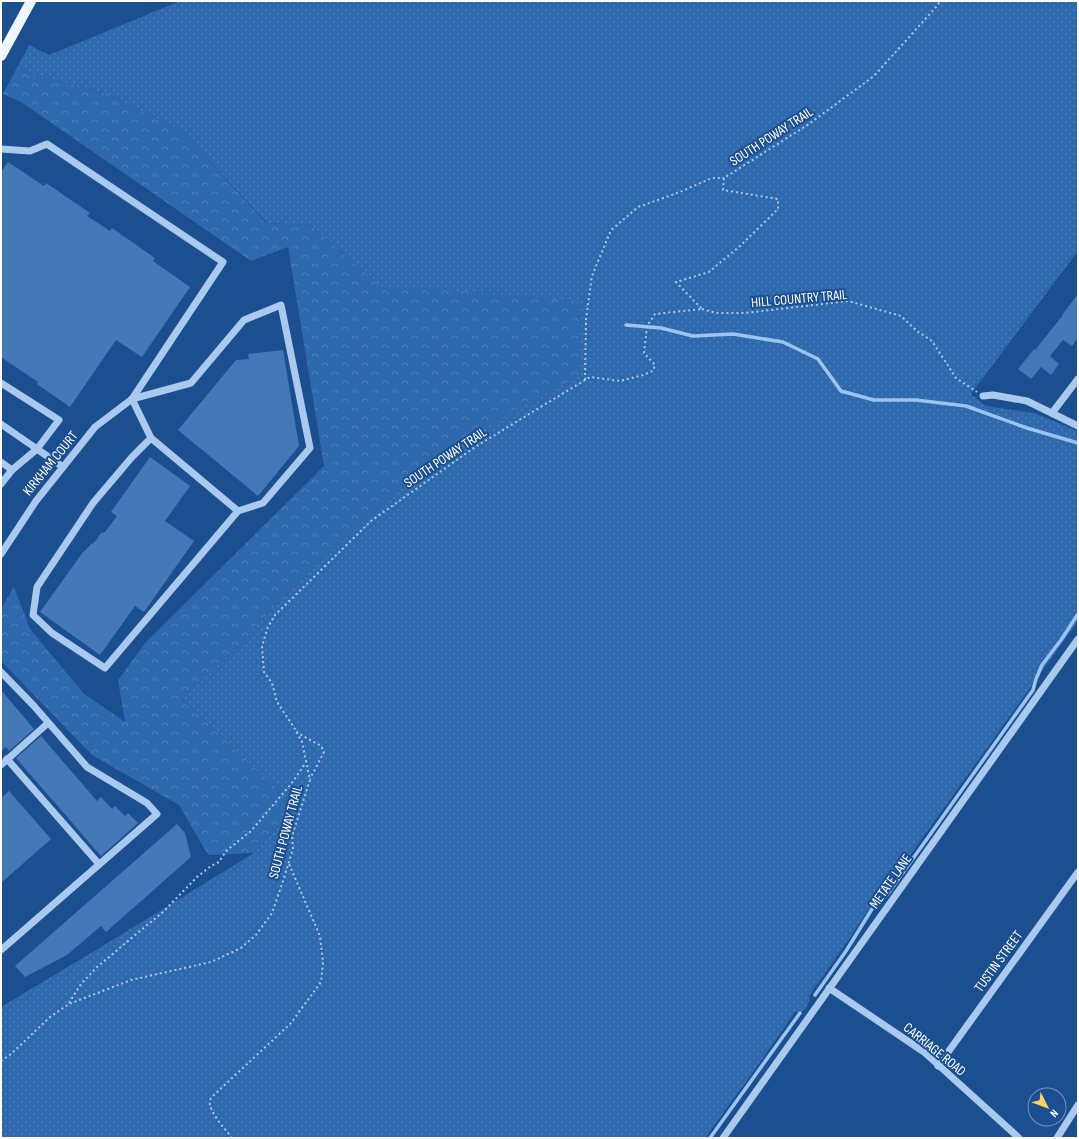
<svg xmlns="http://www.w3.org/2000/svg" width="1079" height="1139" font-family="'Sofia Sans Condensed',sans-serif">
<defs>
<pattern id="grass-dots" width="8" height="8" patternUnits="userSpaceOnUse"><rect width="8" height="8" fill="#2e69ad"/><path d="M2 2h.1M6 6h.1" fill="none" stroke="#4d80b9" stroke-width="1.8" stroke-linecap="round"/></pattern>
<pattern id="forest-crowns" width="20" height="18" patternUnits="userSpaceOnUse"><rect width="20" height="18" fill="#2e69ad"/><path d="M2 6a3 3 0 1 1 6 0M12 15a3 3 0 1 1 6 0" fill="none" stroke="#4d80b9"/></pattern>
</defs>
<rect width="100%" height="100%" fill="#1b4f8f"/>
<path fill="url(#grass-dots)" d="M180 1H1078V251L971 394 986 406 1034 413 1073 429 1078 432V621L883 893 866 913 851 936 809 996 810 1000 806 1008 800 1013 795 1012 756 1068 705 1138H1V1007L101 947 254 853 296 806 182 699 241 644 273 608 364 520 410 481 481 430 435 289H384L311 225 267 223 181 130 106 93 31 74 19 64 29 45 49 55Z"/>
<path fill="url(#forest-crowns)" d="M19 64 31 74 106 93 181 130 266 223 311 225 384 289H435L580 301 581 374 481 430 410 481 364 520 273 608 241 644 182 699 296 806 254 853 208 855 179 805 92 755 1 661V609L14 587 30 629 84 694 125 722 118 680 146 642 324 466 288 247 251 261 21 102 3 94Z"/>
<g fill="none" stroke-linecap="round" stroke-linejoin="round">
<g stroke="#9cc4f0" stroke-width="3.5">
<path d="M626 325 661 328 693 336 733 334 783 342 818 359 841 391 874 400H916L966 406 1027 428 1078 443"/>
<path d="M815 995 846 951 872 909 887 895 1033 690 1036 679 1042 665 1061 640 1078 614"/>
<path d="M710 1138 800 1013"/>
</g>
</g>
<g fill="#4478b7">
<path d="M8 162 44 186 46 183 90 213 87 216 110 231 112 228 155 258 153 261 190 287 142 357 116 340 70 407 37 384 38 382 1 357V172Z"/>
<path d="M1078 294V338L1072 346 1063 340 1050 356 1059 364 1051 375 1041 367 1031 379 1018 369 1034 349 1035 350 1063 315H1062Z"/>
<path d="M283 350 299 446 258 496 178 430 236 360 249 359 248 354Z"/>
<path d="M150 457 190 486 165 521 194 541 144 612 135 606 100 655 40 612 83 552 85 551 91 544 94 543 101 533 105 532 117 516 111 512Z"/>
<path d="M1 690 34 729 9 751 6 747 1 751Z"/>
<path d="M41 736 97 801 101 797 112 809 115 806 125 816 128 813 138 823 101 856 16 758Z"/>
<path d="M9 791 51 839 1 883V798Z"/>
<path d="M177 824 185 833 191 857 106 932 101 926 67 955 25 977 15 966Z"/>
</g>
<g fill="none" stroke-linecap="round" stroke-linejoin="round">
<g stroke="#a9c9ee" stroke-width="2" stroke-dasharray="2 3" stroke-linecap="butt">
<path d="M702 309 716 313H745L848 301 901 316 917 331 932 341 956 378 977 392"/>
<path d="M585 380 586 319 592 276 611 230 638 207 680 192 712 178H724"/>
<path d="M296 732 321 746 324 752 310 779"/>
<path d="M69 1003 81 984 97 967 164 911 197 877 211 866 219 862 226 851 251 831 291 784 305 764"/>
<path d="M1 1061 11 1054 50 1017 69 1004 131 980 211 962 241 948 256 935 272 913 283 881 293 849 292 836 310 780 302 742 295 729 277 702 272 683 264 672 262 646 268 627 275 615 371 521 475 447 590 377 620 381 643 375 653 371 655 365 644 353 647 326 655 314 702 309 676 282 709 272 740 246 778 209V199L723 190 724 178 809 124 874 76 937 6 940 1"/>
<path d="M232 1138C226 1130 207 1110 210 1100 211 1098 213 1096 214 1095L291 1023 321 982 323 962 320 936 289 864"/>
</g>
<g stroke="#a9c9ee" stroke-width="7">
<path d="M1 149 30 151 47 144 223 262 132 399 95 427 36 501 1 554"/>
<path d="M1 383 59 420 37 449 1 424"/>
<path d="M983 396 993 395 1027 401 1078 426"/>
<path d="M132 399 151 438 238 511 105 668 52 633 33 615 37 587 93 503 132 457 151 438"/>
<path d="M132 399 191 383 244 320 281 305 310 448 263 503 238 511"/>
<path d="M1052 413 1078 379"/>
<path d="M1 462 12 470"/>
<path d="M1 484 12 470 37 449 63 467"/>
<path d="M1 672 34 706 87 767 147 803 157 814 1 950"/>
<path d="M7 759 99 864"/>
<path d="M1 765 48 723"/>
<path d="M829 988 924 1052 1019 1138"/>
<path d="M938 1066 1078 872"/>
<path d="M723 1138 1078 639"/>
<path d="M1057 1138 1078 1105"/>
</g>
<path stroke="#f0f6ff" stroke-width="10" d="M1 56 31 1"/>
</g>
<g text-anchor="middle" stroke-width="4" stroke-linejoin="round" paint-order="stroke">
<g font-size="14" fill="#fff" stroke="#1b4f8f">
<text transform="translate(771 136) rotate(-33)" y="5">SOUTH POWAY TRAIL</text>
<text transform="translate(799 298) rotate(-5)" y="5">HILL COUNTRY TRAIL</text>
<text transform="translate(445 457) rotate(-34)" y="5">SOUTH POWAY TRAIL</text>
<text transform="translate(50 463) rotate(-51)" y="5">KIRKHAM COURT</text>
<text transform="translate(285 832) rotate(-75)" y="5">SOUTH POWAY TRAIL</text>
<text transform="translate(890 881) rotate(-55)" y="5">METATE LANE</text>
<text transform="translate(998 961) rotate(-54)" y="5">TUSTIN STREET</text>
<text transform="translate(935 1049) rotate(39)" y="5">CARRIAGE ROAD</text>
</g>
</g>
<rect width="1079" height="1139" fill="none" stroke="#ffffff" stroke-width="4"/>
<g transform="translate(1047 1107) rotate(132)"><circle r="19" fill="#1b4f8f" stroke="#7695bc"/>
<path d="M0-3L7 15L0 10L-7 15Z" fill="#ffd166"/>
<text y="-6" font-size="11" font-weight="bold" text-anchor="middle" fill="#ffffff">N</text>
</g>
</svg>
